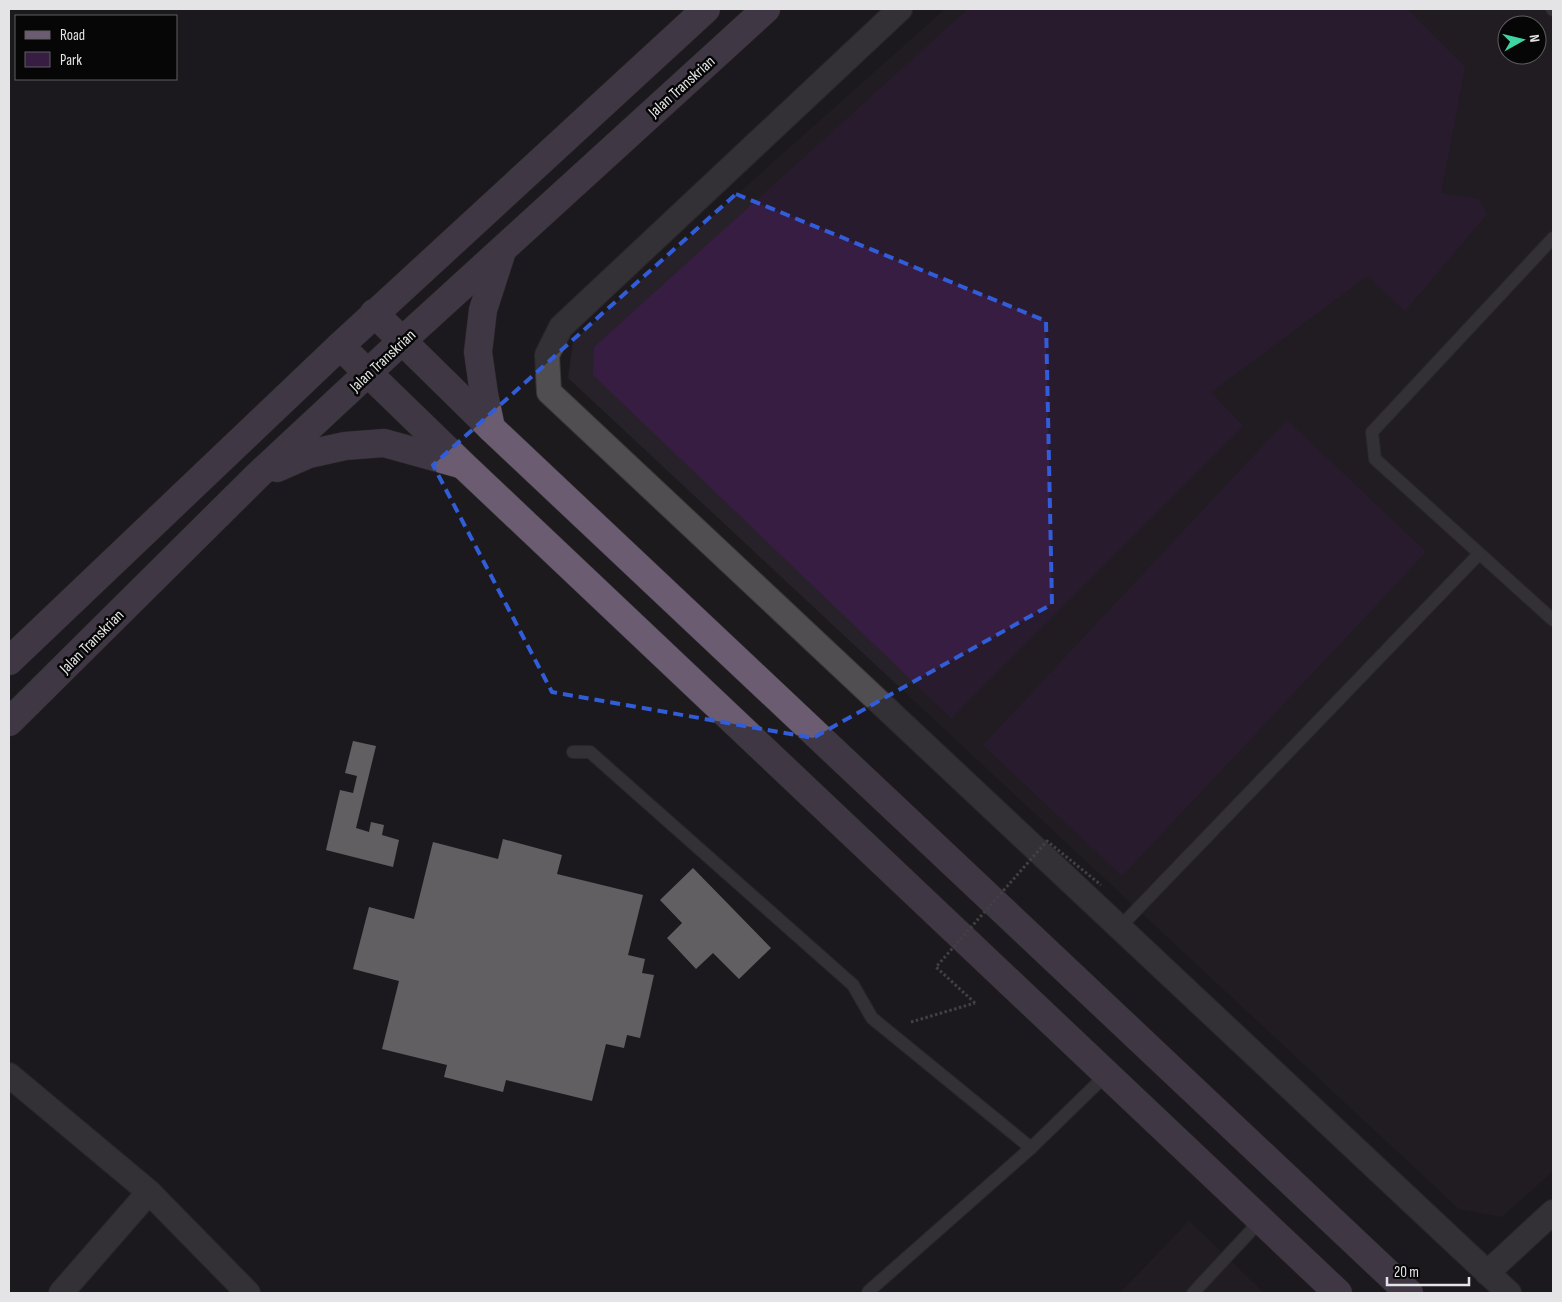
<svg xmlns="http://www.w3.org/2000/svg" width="1562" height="1302" font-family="'Sofia Sans Condensed',sans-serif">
<rect width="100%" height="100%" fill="#1c1a1d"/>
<g fill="#272129" fill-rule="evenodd">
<path d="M945 9H1553V1171L1502 1217 1459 1209 568 378 573 341ZM1507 25H1537V55H1507Z"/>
<path d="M1189 1221 1264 1293H1120Z"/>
</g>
<g fill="#381d42">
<path d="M968 9H1407L1465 67 1441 193 1479 199 1487 214 1405 311 1367 276 1211 392 1243 426 951 718 593 375 594 347Z"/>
<path d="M1287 420 1426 552 1122 876 983 745Z"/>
</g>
<g fill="#b8b4b9">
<path d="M353 741 376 746 356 828 369 832 371 822 384 825 382 835 399 840 393 867 326 850 340 790 353 793 357 776 345 773Z"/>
<path d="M503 839 562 855 557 874 643 895 628 955 645 959 642 973 654 975 640 1038 627 1035 624 1048 606 1044 592 1101 506 1080 503 1092 444 1077 447 1065 382 1049 399 981 353 969 369 907 414 919 433 842 498 859Z"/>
<path d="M693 868 771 948 739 979 713 953 696 969 667 938 682 923 660 900Z"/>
</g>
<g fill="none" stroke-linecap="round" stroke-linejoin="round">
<g stroke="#383638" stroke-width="14">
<g id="service">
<path d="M1552 9 1553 10"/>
<path d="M1553 238 1372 432 1375 459 1553 620"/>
<path d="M573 752H590L853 985 872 1018 1031 1148"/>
<path d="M1119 928 1479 554"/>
<path d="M868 1293 869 1291 1031 1148 1107 1074"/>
<path d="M1193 1293 1261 1220"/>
</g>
</g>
<g stroke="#383638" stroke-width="26">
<g id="minor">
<path d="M900 9 561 327 547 355 549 392 1509 1293"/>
<path d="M9 1075 149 1192 248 1293"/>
<path d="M1487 1273 1553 1212"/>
<path d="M61 1293 149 1192"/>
</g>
</g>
<g stroke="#383638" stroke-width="29">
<g id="secondary">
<path d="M374 313 491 428 1409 1293"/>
<path d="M340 346 463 465 1338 1293"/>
<path d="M491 428 484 394 478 352 483 310 502 251"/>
<path d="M277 468 309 454 345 446 384 443 460 464"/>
<path d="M9 661 340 346 706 9"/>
<path d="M9 722 257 476 403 340 766 9"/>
</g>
</g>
<path stroke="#727073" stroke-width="3" stroke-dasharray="2.5 2.5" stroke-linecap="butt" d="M911 1022 975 1003"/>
<use href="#service" stroke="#514e52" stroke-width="12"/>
<use href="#minor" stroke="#514e52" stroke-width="24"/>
<use href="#secondary" stroke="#6b5c71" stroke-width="28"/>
<path stroke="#727073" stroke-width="3" stroke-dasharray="2.5 2.5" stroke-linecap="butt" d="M975 1003 936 967 1047 841 1101 885"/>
</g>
<path d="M0 0H1562V1302H0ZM736 194 1046 321 1052 604 813 738 552 692 433 465Z" fill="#1c1a1d" fill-opacity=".55" fill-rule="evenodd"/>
<path fill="none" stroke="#315dd9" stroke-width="4" stroke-dasharray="10 6" stroke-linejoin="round" d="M736 194 1046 321 1052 604 813 738 552 692 433 465Z"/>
<g text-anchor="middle" stroke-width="5" stroke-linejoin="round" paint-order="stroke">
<g font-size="16" fill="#e4e3e5" stroke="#060607">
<text transform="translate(681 86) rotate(-42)" y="6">Jalan Transkrian</text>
<text transform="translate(382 360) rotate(-43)" y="6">Jalan Transkrian</text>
<text transform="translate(91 641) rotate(-45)" y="6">Jalan Transkrian</text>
</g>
</g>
<rect width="1562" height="1302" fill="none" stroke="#e4e3e5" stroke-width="20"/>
<rect x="15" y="15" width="162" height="65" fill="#060607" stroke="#5f5e60"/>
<rect x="25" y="31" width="25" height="8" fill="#6b5c71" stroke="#5f5e60"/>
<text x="60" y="40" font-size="15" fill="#e4e3e5">Road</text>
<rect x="25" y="52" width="25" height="15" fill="#381d42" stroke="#5f5e60"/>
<text x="60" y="65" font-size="15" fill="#e4e3e5">Park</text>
<g transform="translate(1522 40) rotate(82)"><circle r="24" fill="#060607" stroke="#5f5e60"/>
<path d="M0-4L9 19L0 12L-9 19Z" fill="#3fd4a2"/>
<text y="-8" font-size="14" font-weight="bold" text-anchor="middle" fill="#e4e3e5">N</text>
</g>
<path d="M1387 1277v8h82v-8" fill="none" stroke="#e4e3e5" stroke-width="2.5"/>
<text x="1394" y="1277" font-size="15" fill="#e4e3e5" stroke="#060607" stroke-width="4" paint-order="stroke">20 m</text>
</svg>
